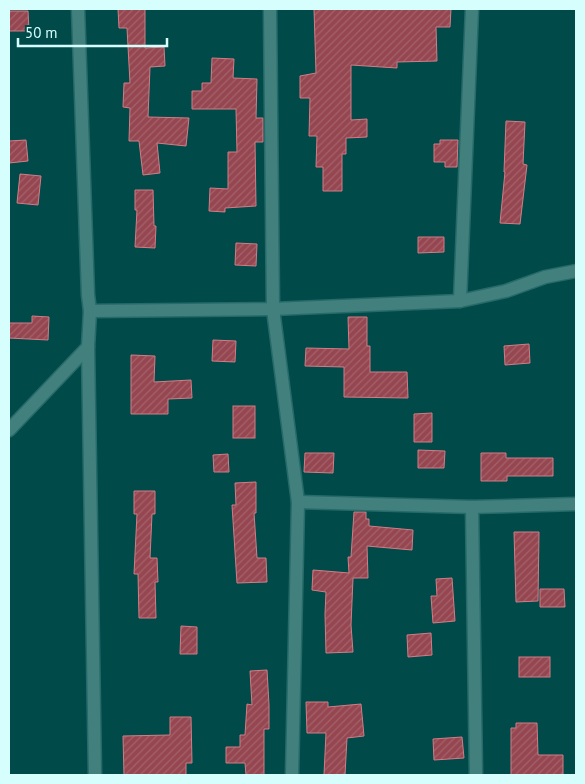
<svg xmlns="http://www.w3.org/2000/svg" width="585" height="784" font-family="'PT Sans',sans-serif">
<defs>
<pattern id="building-hatch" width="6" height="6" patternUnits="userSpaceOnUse" patternTransform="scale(1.25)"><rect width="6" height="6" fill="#954650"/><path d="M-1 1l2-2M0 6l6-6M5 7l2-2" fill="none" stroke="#a3626a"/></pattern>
</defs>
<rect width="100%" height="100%" fill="#004b4a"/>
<g fill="url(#building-hatch)" stroke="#d27d86">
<path d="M118 9H145V48L164 47 165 66 150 67 148 117 189 118 186 146 157 143 160 173 143 175 139 141H129L130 108 123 107 124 83H130L127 28H119Z"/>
<path d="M314 9H451L450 27H436L437 61 397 62V68L351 65V120L367 119V137L346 138V154H342V191H323V167H316L317 136H309L310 98H300V76L316 73Z"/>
<path d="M9 11H28L29 31H9Z"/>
<path d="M212 58 234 59 233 78 257 79 256 118H263V142H255L256 206 225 208V212L209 211 210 188 228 189V152H237L236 109H192V91H202V83H211Z"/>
<path d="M506 121 525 122 523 164 527 165 520 224 500 223 505 172H504Z"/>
<path d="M26 140 28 161 9 163V141Z"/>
<path d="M440 140H458L457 167H445V162H434V144H440Z"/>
<path d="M20 174 41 176 38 205 17 203Z"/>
<path d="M135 190H153L154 226H156L155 248 135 247 137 210H135Z"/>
<path d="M418 237H444V252L418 253Z"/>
<path d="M236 243 257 244 256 266 235 265Z"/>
<path d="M32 316 49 317 48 340 9 338V323H32Z"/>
<path d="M348 317H367V346H370V372H407L408 398 344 397V367L305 366 306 348 349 349Z"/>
<path d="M213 340 236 341 235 362 212 361Z"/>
<path d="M529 344 530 363 505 365 504 346Z"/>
<path d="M131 355 155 356 154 382 191 380 192 398 168 399V414H131Z"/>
<rect x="233" y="406" width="22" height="32"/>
<path d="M432 413V442H414V414Z"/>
<path d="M418 450 445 451 444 468H418Z"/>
<path d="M305 453H334L333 473 304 472Z"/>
<path d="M481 453H506V458H553V476H507V481H481Z"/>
<path d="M228 454 229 472H214L213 455Z"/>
<path d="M256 482V513H254L257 558H266L267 582 237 583 232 505H236L235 483Z"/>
<path d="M134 491H155V514H152L150 558H157L158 582H155L156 618H139L138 574H134L137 514H134Z"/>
<path d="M354 512H366V519H369V526L413 530 412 550 367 546 368 578H353L351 625 353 652 326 653 325 614 326 592 312 590 313 570 349 573 348 557H351Z"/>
<path d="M514 532H539L538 601 516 602Z"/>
<path d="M452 578 455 621 433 623 431 596H437L436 579Z"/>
<path d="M540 589H564L565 607H540Z"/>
<path d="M181 626 197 627V654H180Z"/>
<path d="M431 633 432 655 408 657 407 635Z"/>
<rect x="519" y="657" width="31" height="20"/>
<path d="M267 670 269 705V729H264V775H246L245 763H226V747H240V735H245L247 704 252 705 250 671Z"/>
<path d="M306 702H328V707L361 704 364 736 347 738 345 775H324L326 733H307Z"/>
<path d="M170 717H191L192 763H186V775H124L123 736 170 735Z"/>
<path d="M516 723H537L538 755H563V775H511V728H516Z"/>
<path d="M462 737 464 758 434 760 433 739Z"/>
</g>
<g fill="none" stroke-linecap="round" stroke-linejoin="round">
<g stroke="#266b6a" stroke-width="15">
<g id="minor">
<path d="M78 9 88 295 90 311 88 347 95 775"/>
<path d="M270 9 273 309 298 502 292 775"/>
<path d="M460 301 472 9"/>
<path d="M90 311 273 309 460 301 506 291 545 277 576 271"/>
<path d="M9 430 88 347"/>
<path d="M298 502 472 507 576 504"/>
<path d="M472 507 476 775"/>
</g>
</g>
<use href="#minor" stroke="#42807e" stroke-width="12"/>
</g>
<rect width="585" height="784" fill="none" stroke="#d5fefd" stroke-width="20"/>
<path d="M18 38v8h149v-8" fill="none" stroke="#d5fefd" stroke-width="2.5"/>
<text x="25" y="38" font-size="15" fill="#d5fefd" stroke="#004b4a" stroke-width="4" paint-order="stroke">50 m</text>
</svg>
